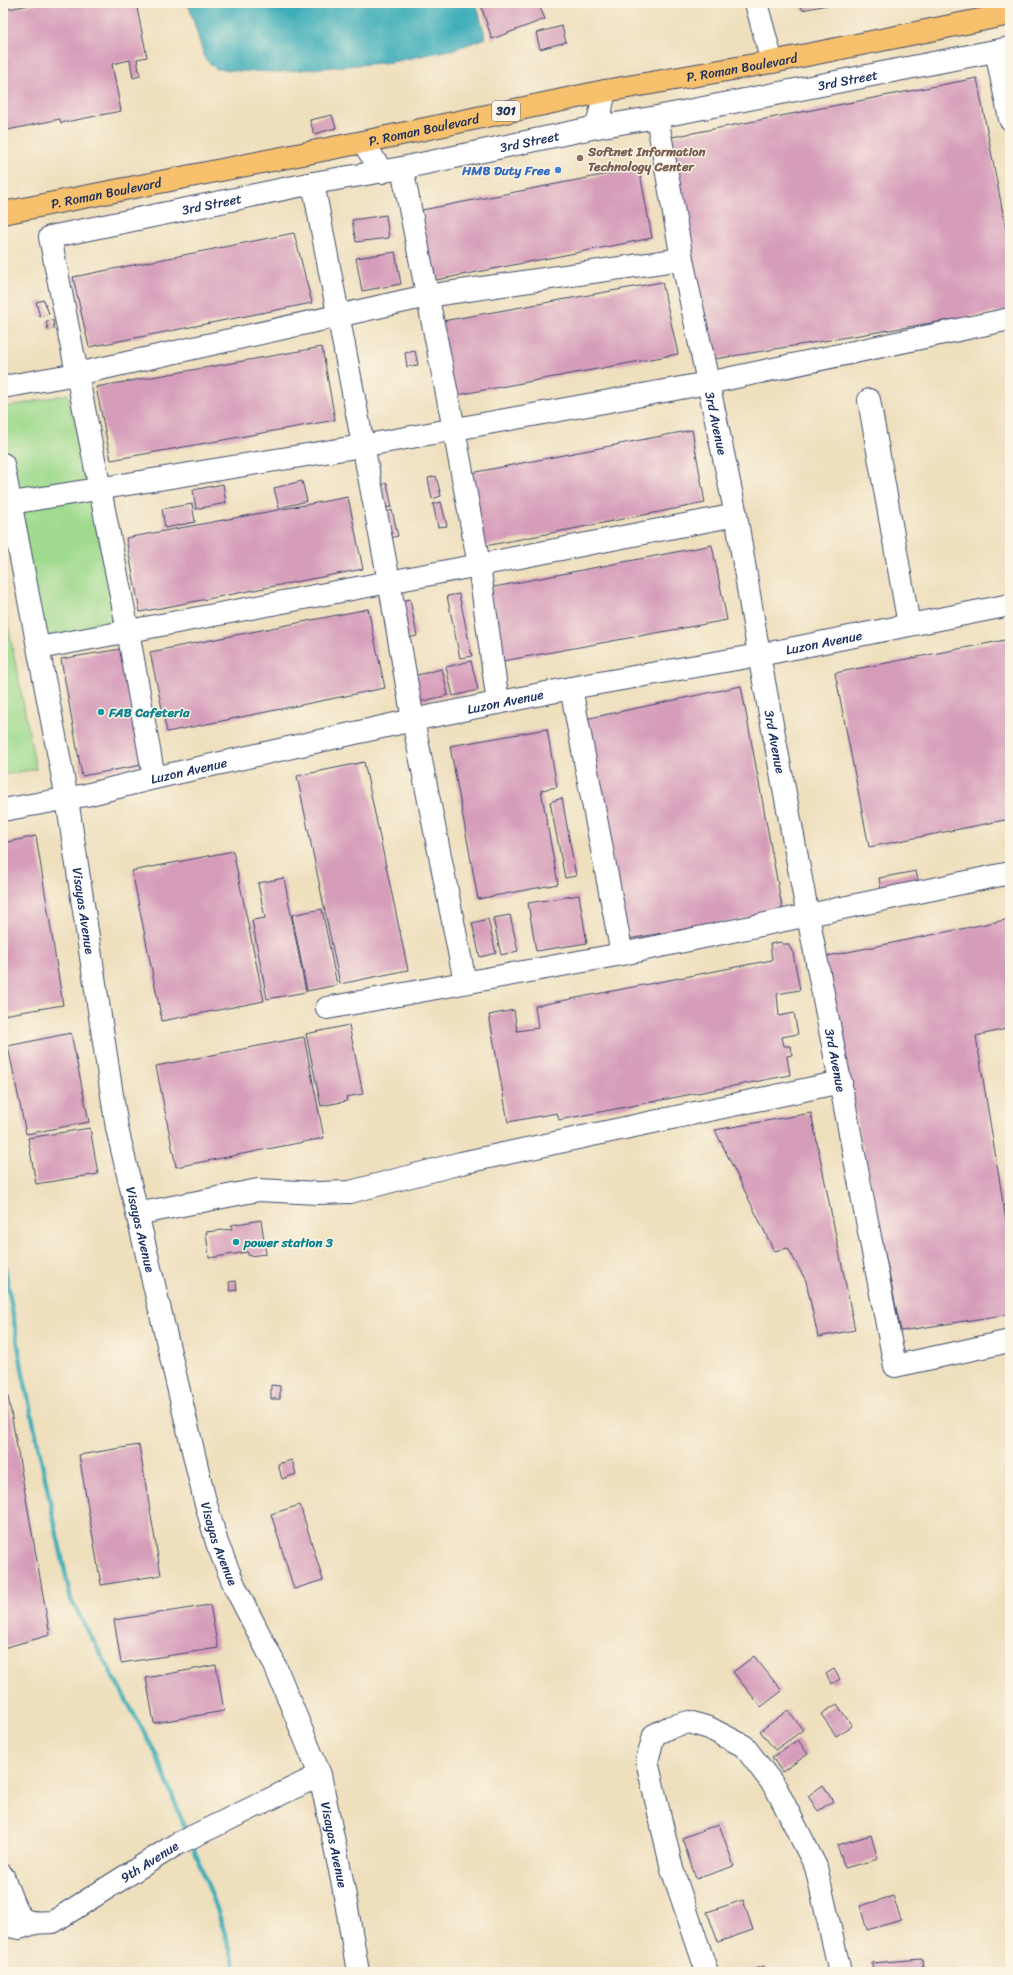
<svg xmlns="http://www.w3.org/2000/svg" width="1013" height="1975" font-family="Sriracha,sans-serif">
<rect width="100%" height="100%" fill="#fcf5e5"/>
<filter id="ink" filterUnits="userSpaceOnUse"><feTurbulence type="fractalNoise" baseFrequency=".025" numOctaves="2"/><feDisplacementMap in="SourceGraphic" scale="8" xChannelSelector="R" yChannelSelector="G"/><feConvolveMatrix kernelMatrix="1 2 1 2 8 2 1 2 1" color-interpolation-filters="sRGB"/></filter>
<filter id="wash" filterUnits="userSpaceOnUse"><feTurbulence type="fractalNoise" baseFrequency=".012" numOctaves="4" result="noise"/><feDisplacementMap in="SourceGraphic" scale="16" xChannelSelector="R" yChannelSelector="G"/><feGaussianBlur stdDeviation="0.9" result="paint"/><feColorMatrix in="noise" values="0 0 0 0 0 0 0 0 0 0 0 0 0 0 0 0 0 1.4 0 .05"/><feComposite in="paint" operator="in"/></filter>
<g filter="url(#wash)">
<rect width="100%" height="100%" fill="#eedfbd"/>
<g fill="#9fda8e" stroke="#5d8476">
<path d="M68 394 117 624 43 639 3 441V408Z"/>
<path d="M3 599 36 769 3 775Z"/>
</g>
<path fill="#3eaeb9" stroke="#2c6e8c" d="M188 3H476L486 38 455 49 392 62 279 72 240 71 216 69 205 59Z"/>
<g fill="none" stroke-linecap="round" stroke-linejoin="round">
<g stroke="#3eaeb9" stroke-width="4.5">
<path d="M3 1256 23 1374 71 1600 156 1754 187 1833"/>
<path d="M192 1844 216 1906 237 1972"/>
</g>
</g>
<g id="blocks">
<g fill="#d69dba">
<path d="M40 3H136L147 57 137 59 140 76 133 78 130 60 112 64 121 111 61 123 60 119 3 131V10Z"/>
<path d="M480 3H538L545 19 492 39Z"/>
<path d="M801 3H827V5L802 10Z"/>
<path d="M562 26 566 42 540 49 536 33Z"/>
<path d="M977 78 1010 250V310L709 360 667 138Z"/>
<path d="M332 115 336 128 314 134 310 120Z"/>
<path d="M639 168 652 238 431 281 417 211Z"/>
<path d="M386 215 389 238 356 242 352 220Z"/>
<path d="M294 233 312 303 89 347 73 277Z"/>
<path d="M395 252 401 284 362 291 356 258Z"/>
<path d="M662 282 678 354 452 396 437 322Z"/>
<path d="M44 300 49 314 40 317 36 302Z"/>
<path d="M53 320 54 329 48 330 46 321Z"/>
<path d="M322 347 335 420 111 460 96 387Z"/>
<path d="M415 351 418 365 407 367 405 353Z"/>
<path d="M692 430 705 503 480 547 466 474Z"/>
<path d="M436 476 441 496 432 499 428 478Z"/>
<path d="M302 481 307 501 279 508 274 488Z"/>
<path d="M387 483 392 507 383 508 380 486Z"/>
<path d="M223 484 226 503 196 509 193 490Z"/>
<path d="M348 497 363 569 140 612 126 538Z"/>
<path d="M441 502 447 526 438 527 433 504Z"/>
<path d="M192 504 195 522 165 528 162 509Z"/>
<path d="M392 510 398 536 390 538 385 513Z"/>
<path d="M712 545 727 620 503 661 489 588Z"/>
<path d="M459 594 472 656 460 658 447 596Z"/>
<path d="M410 599 417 636 406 638 399 602Z"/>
<path d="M368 609 385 688 167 732 150 652Z"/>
<path d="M1010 639V819L869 847 835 673Z"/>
<path d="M121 649 142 765 82 776 61 659Z"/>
<path d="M471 661 478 690 453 696 446 667Z"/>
<path d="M442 669 448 695 415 703 409 677Z"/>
<path d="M741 686 783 912 628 939 585 719Z"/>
<path d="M547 729 557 787 541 790 558 884 478 899 450 746Z"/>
<path d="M364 762 408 970 340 984 297 776Z"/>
<path d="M562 798 576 876 565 878 550 802Z"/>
<path d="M36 836 63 1005 3 1015V843Z"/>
<path d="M233 851 264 1001 162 1021 132 871Z"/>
<path d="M916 871 920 889 882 897 879 878Z"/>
<path d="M284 878 306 992 267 999 252 920 265 918 258 883Z"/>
<path d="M579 895 587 943 536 951 528 903Z"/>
<path d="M322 909 337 985 307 991 292 915Z"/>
<path d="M510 915 518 951 501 955 493 918Z"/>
<path d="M488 919 496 953 480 957 472 923Z"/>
<path d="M1010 919V1028L976 1036 1010 1245V1314L901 1331 823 957Z"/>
<path d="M782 942 783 944H788L793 953 800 990 777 994 779 1016 794 1013 798 1034 782 1037 784 1046H790L792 1055 787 1056 790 1075 559 1120 557 1113 508 1122 489 1015 514 1010 517 1031 538 1028 535 1006 772 960 770 944Z"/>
<path d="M349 1025 363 1094 346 1097 347 1101 321 1106 306 1034Z"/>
<path d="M71 1033 89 1122 26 1134 8 1046Z"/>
<path d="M304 1037 324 1138 176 1167 156 1066Z"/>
<path d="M811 1113 855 1330 818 1337 806 1281 788 1248 774 1251 715 1130Z"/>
<path d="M90 1128 98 1174 36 1184 28 1138Z"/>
<path d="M261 1220 266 1254 249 1256 247 1252 209 1258 206 1232 232 1229 231 1225Z"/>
<path d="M236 1281 237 1290 230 1291 229 1282Z"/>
<path d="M3 1367 50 1635 3 1648Z"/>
<path d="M271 1385 280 1386V1399H271Z"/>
<path d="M139 1445 161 1575 101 1585 79 1455Z"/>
<path d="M292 1460 296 1474 282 1479 278 1464Z"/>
<path d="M300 1505 323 1580 294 1589 271 1514Z"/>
<path d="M210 1605 218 1648 121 1663 114 1620Z"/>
<path d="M754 1656 782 1691 761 1707 733 1672Z"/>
<path d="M216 1665 224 1711 154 1723 146 1678Z"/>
<path d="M834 1669 840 1679 832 1684 826 1674Z"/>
<path d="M837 1704 852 1726 836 1736 821 1714Z"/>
<path d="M788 1710 803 1730 775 1750 760 1731Z"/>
<path d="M798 1740 808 1754 782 1772 772 1757Z"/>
<path d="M823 1785 833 1801 818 1811 808 1796Z"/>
<path d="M719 1824 734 1866 696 1879 682 1838Z"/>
<path d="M871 1835 878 1859 845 1868 837 1845Z"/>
<path d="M893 1896 901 1920 867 1930 860 1906Z"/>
<path d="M743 1900 753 1930 718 1942 707 1912Z"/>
<path d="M922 1959 923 1972H873L872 1963Z"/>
<path d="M764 1966 766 1972H746Z"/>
</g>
</g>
</g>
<g filter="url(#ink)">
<use href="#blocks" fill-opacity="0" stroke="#3b496c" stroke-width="1"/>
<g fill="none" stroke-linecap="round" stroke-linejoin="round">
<g stroke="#3b496c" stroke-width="24">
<g id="minor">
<path d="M756 3 772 62"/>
<path d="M996 51 1010 119"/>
<path id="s1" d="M657 117 682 259 736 515 759 655 808 916 895 1366 1010 1341"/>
<path d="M597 127 605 91"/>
<path d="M363 142 382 172"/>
<path d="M402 168 454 429 479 565 498 703"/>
<path d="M313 183 389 581 413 720 465 982"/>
<path d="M3 387 77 374 427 296 682 259"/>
<path d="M869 400 909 625"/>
<path id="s2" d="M3 464 67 799 117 1128 204 1497 217 1543 235 1587 274 1663 320 1775 343 1885 358 1972"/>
<path d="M11 503 362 446 708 383 1010 319"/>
<path d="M39 648 479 565 736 515"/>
<path d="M571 688 622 954"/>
<path id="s3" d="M154 778 128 631 50 237 313 183 402 168 597 127 657 117 1010 48"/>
<path id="s4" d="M3 810 86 795 154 778 413 720 571 688 759 655 1010 605"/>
<path d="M327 1008 622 954 1010 873"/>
<path d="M137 1214 258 1190 318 1193 350 1192 461 1163 841 1082"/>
<path id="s5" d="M3 1876C7 1886 15 1915 25 1920 33 1924 44 1922 53 1922L175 1845 320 1775"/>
<path d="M3 1925 19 1928 35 1923"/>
<path d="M707 1972 672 1869 647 1761 654 1735 670 1727 689 1722 709 1728 744 1746 776 1788 816 1867 840 1972"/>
</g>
</g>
<g stroke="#3b496c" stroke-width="24">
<g id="major">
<path id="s6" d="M3 213 363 142 605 91 772 62 1010 14"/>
</g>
</g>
<use href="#minor" stroke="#fff" stroke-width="22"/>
<use href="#major" stroke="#f7c06c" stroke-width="22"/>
</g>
</g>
<circle fill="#8d6e63" stroke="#fcf5e5" stroke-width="1.5" cx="580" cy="158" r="4"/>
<circle fill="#3f7fe0" stroke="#fcf5e5" stroke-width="1.5" cx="558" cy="170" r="4"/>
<g fill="#0f9aa8" stroke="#fcf5e5" stroke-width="1.5">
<circle cx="101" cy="712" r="4"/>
<circle cx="236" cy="1242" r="4"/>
</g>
<g text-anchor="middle" stroke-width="3" stroke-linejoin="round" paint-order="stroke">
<rect fill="#fcf5e5" stroke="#5e6a86" stroke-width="1" x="492" y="101" width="28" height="20" rx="3"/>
<g font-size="12" font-weight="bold" fill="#1b2f5e">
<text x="506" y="115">301</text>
</g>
<g font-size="13" fill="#1b2f5e" stroke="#fcf5e5">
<text dy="5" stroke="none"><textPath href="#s6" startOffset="753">P. Roman Boulevard</textPath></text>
<text dy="5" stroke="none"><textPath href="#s3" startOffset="1364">3rd Street</textPath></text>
<text dy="5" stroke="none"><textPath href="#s6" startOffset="429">P. Roman Boulevard</textPath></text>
<text dy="5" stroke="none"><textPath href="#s3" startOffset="1040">3rd Street</textPath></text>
<text dy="5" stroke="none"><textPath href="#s6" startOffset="105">P. Roman Boulevard</textPath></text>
<text dy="5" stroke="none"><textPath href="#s3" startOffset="716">3rd Street</textPath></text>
<text dy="5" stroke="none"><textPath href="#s1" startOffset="312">3rd Avenue</textPath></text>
<text dy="5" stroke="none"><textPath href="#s4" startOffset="838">Luzon Avenue</textPath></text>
<text dy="5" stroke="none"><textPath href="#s4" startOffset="514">Luzon Avenue</textPath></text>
<text dy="5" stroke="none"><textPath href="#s1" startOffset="636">3rd Avenue</textPath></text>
<text dy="5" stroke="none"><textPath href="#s4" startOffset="190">Luzon Avenue</textPath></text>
<text dy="5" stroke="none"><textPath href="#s2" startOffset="454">Visayas Avenue</textPath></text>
<text dy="5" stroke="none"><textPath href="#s1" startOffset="960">3rd Avenue</textPath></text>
<text dy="5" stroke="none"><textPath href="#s2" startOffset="778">Visayas Avenue</textPath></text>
<text dy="5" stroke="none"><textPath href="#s2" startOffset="1102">Visayas Avenue</textPath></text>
<text dy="5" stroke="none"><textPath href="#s2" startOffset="1426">Visayas Avenue</textPath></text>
<text dy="5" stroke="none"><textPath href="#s5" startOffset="192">9th Avenue</textPath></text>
</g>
<g font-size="13" font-weight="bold" fill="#785e54" stroke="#fcf5e5" text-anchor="start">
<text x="588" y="156">Softnet Information<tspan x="588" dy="15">Technology Center</tspan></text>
</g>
<g font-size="13" font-weight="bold" fill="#366cbe" stroke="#fcf5e5" text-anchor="end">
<text x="550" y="175">HMB Duty Free</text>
</g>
<g font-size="13" font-weight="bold" fill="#0d838f" stroke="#fcf5e5" text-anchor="start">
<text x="109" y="717">FAB Cafeteria</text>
<text x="244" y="1247">power station 3</text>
</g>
</g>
<rect width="1013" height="1975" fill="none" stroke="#fcf5e5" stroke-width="16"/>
</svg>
